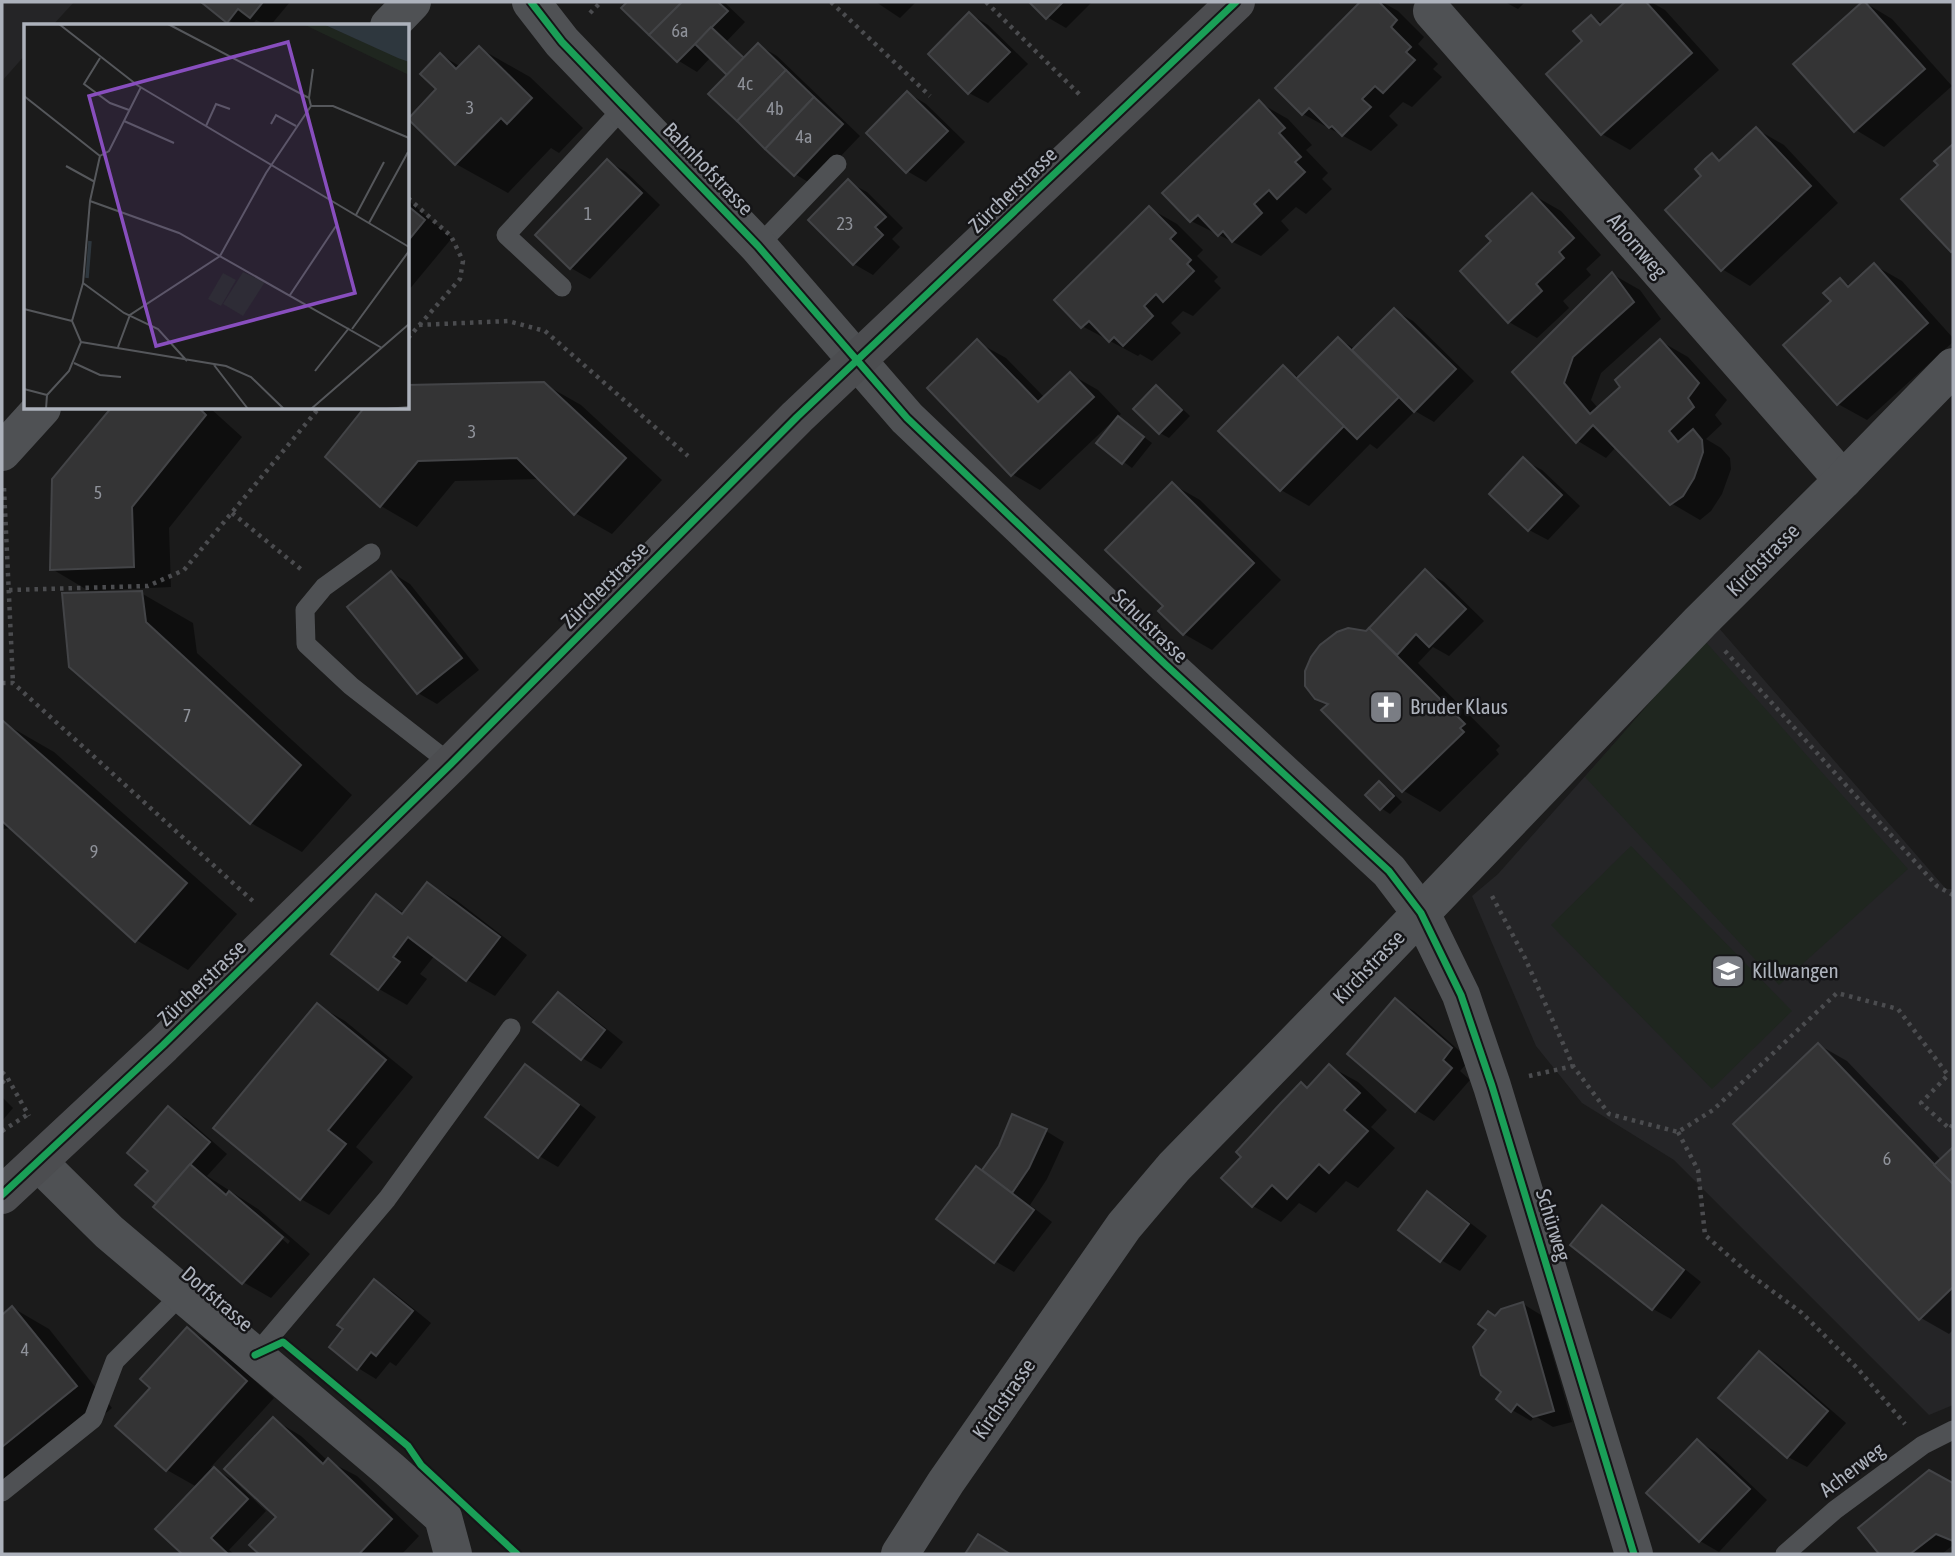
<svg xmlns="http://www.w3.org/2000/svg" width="1955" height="1556" font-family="'Asap Condensed',sans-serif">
<rect width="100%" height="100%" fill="#1b1b1b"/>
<g fill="#252527">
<path d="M2 2H74L52 26H26V54L2 81Z"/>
<path d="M1718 627 1946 889H1953V1405L1929 1415 1674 1160 1582 1103 1536 1046 1472 896 1498 874Z"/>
</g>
<g fill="#1f261f">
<path d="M1704 640 1908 869 1779 985 1585 777Z"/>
<path d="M1631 846 1792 1011 1712 1089 1551 925Z"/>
</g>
<g fill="#0007" fill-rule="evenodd">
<path d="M204 2H290L270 26 256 20 251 26H237Z"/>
<path d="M630 2H724L745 22 727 41 745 58 758 45 777 56 860 136 813 185 795 174 729 75 711 57 697 72 679 61 624 8Z"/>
<path d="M876 2H916L900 18Z"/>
<path d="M1032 2H1092L1066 28 1047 17Z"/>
<path d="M1362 2H1382L1398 11 1424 37 1418 44 1438 64 1433 69 1442 77 1412 107 1403 102 1389 116 1398 125 1371 151 1303 114 1277 88Z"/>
<path d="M1505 2H1525L1518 9Z"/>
<path d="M1628 2H1651L1665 10 1719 70 1630 150 1602 134 1585 41 1592 17 1604 24Z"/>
<path d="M1864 2 1892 19 1952 86 1884 147 1856 130Z"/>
<path d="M970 14 988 25 1028 64 988 103 969 93Z"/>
<path d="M479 48 530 77 583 128 559 153 551 148 508 193 456 164 410 119 439 89 441 55 461 67Z"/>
<path d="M908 93 926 104 965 142 926 182 907 171Z"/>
<path d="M1260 103 1288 119 1312 145 1306 150 1328 173 1322 179 1332 189 1306 214 1296 207 1281 221 1289 230 1261 256 1191 221Z"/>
<path d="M1756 129 1784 145 1838 203 1750 286 1722 269 1704 176 1712 155 1722 161Z"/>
<path d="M1953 146V252L1940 165 1937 161Z"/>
<path d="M607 161 626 172 660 205 590 279 571 268Z"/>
<path d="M848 182 867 192 903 228 892 239 900 247 873 275 854 264 811 220Z"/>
<path d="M1533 195 1561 211 1601 255 1586 269 1591 275 1563 301 1569 308 1537 338 1509 322 1494 242Z"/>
<path d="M408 200 452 238 408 291Z"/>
<path d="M1149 208 1177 224 1203 250 1197 256 1218 277 1214 281 1221 288 1193 316 1183 311 1171 323 1181 333 1152 361 1140 354 1138 356 1082 326Z"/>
<path d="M1874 265 1902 281 1953 338V342L1867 420 1838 404 1785 345 1834 301 1840 280 1851 286Z"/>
<path d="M1612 274 1640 290 1661 319 1601 373 1591 400 1598 408 1622 387 1660 341 1688 357 1727 400 1715 415 1722 424 1706 439 1721 448 1730 458 1731 469 1722 494 1711 511 1700 520 1671 503 1616 447 1606 458 1578 441 1514 372Z"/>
<path d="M1394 310 1413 321 1474 381 1434 422 1415 411 1377 449 1370 444 1309 506 1281 490 1283 368 1300 378 1339 339 1355 349Z"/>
<path d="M977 342 1006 358 1045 398 1070 374 1098 390 1121 414 1117 417 1152 443 1132 468 1098 443 1115 423 1113 421 1040 490 1012 474Z"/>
<path d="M544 384 581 405 662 480 612 534 575 513 540 479 455 481 417 527 381 506 327 457 367 408H408V387Z"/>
<path d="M1156 387 1165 392 1190 416 1169 438 1160 433Z"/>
<path d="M113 408H210L242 437 169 528 171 587 89 591 52 569 54 479Z"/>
<path d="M1523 460 1542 470 1580 506 1548 540 1529 530Z"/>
<path d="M1172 484 1200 500 1281 580 1212 650 1184 634Z"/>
<path d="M1426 572 1444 582 1484 621 1449 656 1433 647 1418 663 1500 746 1496 750 1499 754 1440 812 1404 791 1324 710 1330 705 1316 697 1367 633 1369 630 1376 633Z"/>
<path d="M392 573 410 584 479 670 437 704 418 693Z"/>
<path d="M141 593 193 623 197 653 352 795 302 852 251 823 71 666Z"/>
<path d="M2 722 54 752 237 914 188 970 136 940 12 828 2 829Z"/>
<path d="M1379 783 1388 788 1402 802 1390 814 1381 808Z"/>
<path d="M428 884 456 900 527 955 495 996 467 980 435 955 420 974 427 979 407 1005 379 989 377 897 405 913Z"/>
<path d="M559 994 577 1005 623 1042 601 1069 582 1058Z"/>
<path d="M1395 1001 1414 1011 1470 1060 1460 1071 1470 1080 1434 1121 1416 1110Z"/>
<path d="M317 1005 345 1021 413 1077 356 1147 373 1162 329 1215 301 1199 216 1128Z"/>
<path d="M1819 1045 1847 1061 1941 1160 1953 1149V1330L1949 1334 1921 1318Z"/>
<path d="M1329 1066 1358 1082 1387 1110 1371 1127 1395 1148 1358 1188 1346 1181 1316 1213 1299 1203 1281 1222 1253 1206 1308 1089Z"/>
<path d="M526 1067 545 1078 596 1117 558 1167 539 1156 488 1116Z"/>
<path d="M2 1097 13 1108 2 1121Z"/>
<path d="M168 1108 187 1119 227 1154 207 1176 258 1209 310 1254 271 1298 243 1282 138 1184 150 1171ZM244 1203 290 1241 288 1244 243 1205Z"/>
<path d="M1046 1131 1064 1142 1047 1179 1030 1205 1052 1222 1014 1272 995 1261 982 1171 1001 1147Z"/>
<path d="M1428 1194 1446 1204 1487 1236 1460 1271 1441 1260Z"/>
<path d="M1603 1207 1621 1218 1701 1282 1671 1319 1653 1309Z"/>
<path d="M375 1281 393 1292 431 1323 396 1366 390 1362 376 1379 358 1368 346 1329Z"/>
<path d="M1523 1304 1541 1315 1572 1422 1553 1427 1535 1416 1531 1421 1512 1410 1504 1392 1488 1330 1496 1317Z"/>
<path d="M13 1308 49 1329 112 1408 27 1477 2 1484V1317Z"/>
<path d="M187 1329 215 1345 274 1398 211 1467 233 1480 266 1511 229 1550 234 1554H185L158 1529 197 1487 167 1470Z"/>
<path d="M1760 1353 1778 1364 1846 1423 1807 1467 1788 1457 1721 1398Z"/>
<path d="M273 1419 301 1436 328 1461 357 1476 419 1536 402 1554H261L252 1545 278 1517Z"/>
<path d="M1697 1441 1716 1452 1767 1500 1719 1552 1700 1541 1649 1493Z"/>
<path d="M1929 1472 1953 1485V1545L1942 1554H1881L1860 1528Z"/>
</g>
<g fill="#343435" stroke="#434447" stroke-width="2">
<path d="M201 2H263L250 18 238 9 227 23Z"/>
<path d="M627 2H682L649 35 621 8Z"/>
<path d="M682 2H718L728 11 677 62 649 35Z"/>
<path d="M1029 2H1063L1046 19Z"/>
<path d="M1360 2H1379L1397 20 1391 27 1411 47 1406 52 1415 60 1383 93 1375 86 1362 99 1371 107 1342 136 1332 126 1329 128 1309 108 1302 115 1275 88Z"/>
<path d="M1625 2H1646L1692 53 1601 135 1546 74 1582 41 1573 31 1591 15 1600 25Z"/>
<path d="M1862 2H1865L1925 69 1854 132 1793 64Z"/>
<path d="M969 12 1010 52 968 94 928 54Z"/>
<path d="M711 27 744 58 727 75 695 44Z"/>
<path d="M758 43 786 70 737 121 708 94Z"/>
<path d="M479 46 532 98 507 124 501 118 455 165 408 119 436 89 420 74 440 53 456 69Z"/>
<path d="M786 70 814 97 765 149 737 121Z"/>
<path d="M907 91 948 131 906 173 866 133Z"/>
<path d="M814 97 843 124 794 176 765 149Z"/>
<path d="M1259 100 1285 128 1279 133 1301 157 1295 162 1305 172 1277 199 1269 190 1254 204 1262 213 1232 242 1223 231 1218 236 1198 215 1190 222 1162 193Z"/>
<path d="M1756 127 1811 186 1721 271 1665 210 1701 176 1695 169 1705 159 1712 153 1719 161Z"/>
<path d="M1953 144V250L1951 252 1901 199 1938 165 1934 161Z"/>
<path d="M607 159 642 193 570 269 535 235Z"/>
<path d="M848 179 886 217 875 227 883 235 853 265 808 220Z"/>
<path d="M1532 193 1574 238 1559 252 1564 258 1536 284 1542 291 1508 323 1460 271 1491 241 1486 236Z"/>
<path d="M408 206 425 220 408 241Z"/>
<path d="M1149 206 1176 233 1170 239 1191 260 1187 264 1194 271 1163 302 1156 294 1144 306 1153 316 1123 346 1114 337 1109 342 1089 321 1081 328 1054 300Z"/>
<path d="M1874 263 1928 323 1837 405 1783 345 1831 301 1823 293 1840 278 1848 287Z"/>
<path d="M1612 272 1634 302 1573 357 1564 383 1590 414 1620 387 1615 380 1660 339 1699 383 1688 398 1694 407 1669 431 1678 442 1693 429 1702 440 1703 452 1694 478 1683 496 1670 505 1593 425 1576 443 1512 372Z"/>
<path d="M1394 308 1456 369 1414 412 1352 350Z"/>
<path d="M1338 337 1399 397 1357 439 1296 379Z"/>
<path d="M977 339 1038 402 1070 372 1094 397 1011 476 927 388Z"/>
<path d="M1283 365 1344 426 1280 491 1218 431Z"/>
<path d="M544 382 626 458 574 515 517 458 418 461 380 507 325 457 364 408H408V385Z"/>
<path d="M1156 385 1182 410 1159 434 1133 409Z"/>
<path d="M111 408H199L206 415 132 507 134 567 50 570 52 479Z"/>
<path d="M1118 416 1144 437 1122 464 1096 443Z"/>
<path d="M1523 457 1562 495 1528 531 1489 494Z"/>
<path d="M1172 482 1254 563 1183 635 1158 611 1163 606 1105 550Z"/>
<path d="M1425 569 1466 609 1429 647 1416 634 1397 655 1369 628Z"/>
<path d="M391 571 462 658 417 694 347 607Z"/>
<path d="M142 591 146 622 301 765 250 824 69 667 62 593Z"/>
<path d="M1348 628 1366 631 1369 628 1465 724 1460 728 1464 732 1402 792 1321 710 1328 704 1315 699 1305 686V671L1311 657 1320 645 1337 632Z"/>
<path d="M2 720 187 883 135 942 2 821Z"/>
<path d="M1379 781 1394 796 1380 810 1365 795Z"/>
<path d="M427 882 500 937 466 981 408 937 393 957 400 962 378 990 331 954 376 894 402 914Z"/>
<path d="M558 992 605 1030 581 1060 533 1022Z"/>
<path d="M1395 998 1452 1048 1443 1060 1452 1068 1415 1112 1347 1054Z"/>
<path d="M317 1003 386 1060 328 1130 346 1144 300 1200 213 1128Z"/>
<path d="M1818 1043 1953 1184V1287L1919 1320 1733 1124Z"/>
<path d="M525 1064 579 1105 538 1158 485 1117Z"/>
<path d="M1329 1064 1360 1093 1344 1110 1368 1131 1329 1173 1319 1164 1287 1199 1272 1185 1252 1207 1221 1178 1241 1157 1236 1152 1279 1105 1301 1082 1307 1088Z"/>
<path d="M168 1106 210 1142 156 1203 135 1185 148 1171 127 1153Z"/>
<path d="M1012 1114 1047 1129 1029 1168 1012 1193 982 1170 999 1146Z"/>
<path d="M1953 1147V1184L1934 1165Z"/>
<path d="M190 1164 226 1195 229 1191 283 1237 242 1284 153 1207Z"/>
<path d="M976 1166 1034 1210 994 1263 936 1219Z"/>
<path d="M1427 1191 1469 1224 1440 1262 1398 1230Z"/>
<path d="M1602 1205 1684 1270 1652 1310 1570 1245Z"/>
<path d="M374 1279 413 1311 376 1356 371 1352 357 1370 329 1347 343 1329 337 1325Z"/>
<path d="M1523 1302 1554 1411 1533 1417 1517 1404 1511 1412 1496 1399 1501 1392 1481 1375 1473 1347 1486 1330 1478 1324 1488 1311 1495 1316 1501 1309Z"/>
<path d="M12 1306 77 1386 2 1447V1315Z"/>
<path d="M187 1327 247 1381 166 1471 115 1426 150 1388 140 1379Z"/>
<path d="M1759 1351 1828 1411 1787 1458 1718 1398Z"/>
<path d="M273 1417 323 1464 328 1458 392 1519 359 1554H259L249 1545 276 1517 224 1469Z"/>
<path d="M1697 1439 1750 1489 1699 1542 1646 1493Z"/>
<path d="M214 1467 248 1499 211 1538 228 1554H182L155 1529Z"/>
<path d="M1929 1470 1953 1483V1541L1936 1534 1910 1554H1879L1858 1528Z"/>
<path d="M978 1534 1010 1554H965Z"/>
</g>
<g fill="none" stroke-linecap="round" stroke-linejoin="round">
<g stroke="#4b4c4f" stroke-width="4.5" stroke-dasharray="3.5 5" stroke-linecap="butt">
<path d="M831 2 930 96"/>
<path d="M986 2 1080 95"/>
<path d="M590 13 601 2"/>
<path d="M408 198 451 236 463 261 460 279 408 338"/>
<path d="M419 325 508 321 545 331 688 456"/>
<path d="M4 488 13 683"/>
<path d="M232 513 302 570"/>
<path d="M9 590 148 586 184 570 319 408"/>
<path d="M1725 651 1937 886 1953 895"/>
<path d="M2 683H13L255 903"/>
<path d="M1492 896 1525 958 1573 1066 1609 1114 1678 1132 1713 1110 1837 993 1898 1009 1948 1075 1921 1103 1950 1129 1953 1124"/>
<path d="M2 1072 7 1077 29 1116"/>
<path d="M1529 1076 1573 1066"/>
<path d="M2 1083 7 1077"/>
<path d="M2 1131 27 1115"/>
<path d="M1678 1132 1698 1170 1705 1235 1748 1273 1802 1313 1858 1369 1905 1424"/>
</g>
<g stroke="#4f5154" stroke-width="19">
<path d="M758 246 837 164"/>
<path d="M562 287 506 235 624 107"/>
<path d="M371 553 324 587 305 610 306 644 351 686 451 764"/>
<path d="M255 1355 387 1199 511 1028"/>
<path d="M2 1492 93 1419 115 1361 183 1293"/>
<path d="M1785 1554 1835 1510 1923 1445 1953 1430"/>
</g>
<g stroke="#4f5154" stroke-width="38">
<path d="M531 2 562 42 758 246 907 418 1166 665 1389 871 1421 913 1461 995 1492 1086 1634 1554"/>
<path d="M1432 11 1843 480"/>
<path d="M389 26 412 2"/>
<path d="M2 452 42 408"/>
<path d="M38 1162 109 1232 389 1469 443 1517 453 1554"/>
<path d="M900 1554 946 1482 1124 1226 1174 1167 1377 959 1700 622 1843 480 1953 367"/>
</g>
<path stroke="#4c4d50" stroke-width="38" d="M2 1195 163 1045 451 764 797 417 1236 2"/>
<g stroke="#151517" stroke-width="11">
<g id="cycleway">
<path d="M531 2 562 42 758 246 907 418 1166 665 1389 871 1421 913 1461 995 1492 1086 1634 1554"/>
<path d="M2 1195 163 1045 451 764 797 417 1236 2"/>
<path d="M255 1355 283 1342 408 1446 421 1465 517 1554"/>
</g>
</g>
<use href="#cycleway" stroke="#1a9f57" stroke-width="7"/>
</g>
<defs>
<g id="church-square" transform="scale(1.75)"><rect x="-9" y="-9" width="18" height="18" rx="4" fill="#7a7d84" stroke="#151517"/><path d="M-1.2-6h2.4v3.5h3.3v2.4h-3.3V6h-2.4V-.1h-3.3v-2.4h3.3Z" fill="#fff"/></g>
<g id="school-square" transform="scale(1.75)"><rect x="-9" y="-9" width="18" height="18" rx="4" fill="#7a7d84" stroke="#151517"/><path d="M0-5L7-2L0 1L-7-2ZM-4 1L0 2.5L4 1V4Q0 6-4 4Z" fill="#fff"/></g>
</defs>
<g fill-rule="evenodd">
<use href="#church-square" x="1386" y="707"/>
<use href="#school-square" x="1728" y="971"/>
</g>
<g text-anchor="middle" stroke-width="5" stroke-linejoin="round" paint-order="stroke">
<g font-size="18" fill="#8f929a">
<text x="680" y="37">6a</text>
<text x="745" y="90">4c</text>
<text x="470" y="114">3</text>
<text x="775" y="115">4b</text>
<text x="804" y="143">4a</text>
<text x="588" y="220">1</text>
<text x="845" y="230">23</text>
<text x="472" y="438">3</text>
<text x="98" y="499">5</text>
<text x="187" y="722">7</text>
<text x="94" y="858">9</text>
<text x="1887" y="1165">6</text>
<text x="25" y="1356">4</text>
</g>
<g font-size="21" fill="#adb2bc" stroke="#151517">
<text transform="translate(708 169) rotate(46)" y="7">Bahnhofstrasse</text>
<text transform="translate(1013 190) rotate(-44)" y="7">Zürcherstrasse</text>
<text transform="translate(1637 246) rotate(49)" y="7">Ahornweg</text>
<text transform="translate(1763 560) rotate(-45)" y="7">Kirchstrasse</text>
<text transform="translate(605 585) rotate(-45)" y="7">Zürcherstrasse</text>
<text transform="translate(1150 626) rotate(44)" y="7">Schulstrasse</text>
<text transform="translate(1369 967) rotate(-46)" y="7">Kirchstrasse</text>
<text transform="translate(202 983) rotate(-44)" y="7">Zürcherstrasse</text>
<text transform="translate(1553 1225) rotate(73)" y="7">Schürweg</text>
<text transform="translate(217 1299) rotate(41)" y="7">Dorfstrasse</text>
<text transform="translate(1004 1399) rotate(-55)" y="7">Kirchstrasse</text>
<text transform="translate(1852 1470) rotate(-37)" y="7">Acherweg</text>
</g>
<g font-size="21" fill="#adb2bc" stroke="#151517" text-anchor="start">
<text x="1410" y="714">Bruder Klaus</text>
<text x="1752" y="978">Killwangen</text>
</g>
</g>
<g transform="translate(24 24)">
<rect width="385" height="385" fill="#1b1b1b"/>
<path d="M219 248 241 258 219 292 199 280ZM199 249 212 256 197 282 184 275Z" fill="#1f261f"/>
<path d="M279 0H299L385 38V51Z" fill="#1f261f"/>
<path d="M299 0H385V38L374 34Z" fill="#2e373e"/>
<path fill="none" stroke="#2e373e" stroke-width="3.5" d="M63 254 66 217"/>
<path fill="none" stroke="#55575b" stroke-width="2" d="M35 0 113 61 385 223M144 0 285 74 287 82M76 34 60 60 86 79 105 86M0 72 76 132M285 74 289 45M100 97 150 119M247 100 252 91 272 102M182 102 192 80 206 85M42 142 71 158M66 177 155 209 358 324M332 191 360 138M345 199 384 128M59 259 100 289 134 305 163 337M266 271 312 202M0 285 48 297M328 305 385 227M57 318 202 342 227 353 260 385M94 323 106 291 196 232 242 149 287 82H309L385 114M50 339 76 351 97 353M190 341 224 385M291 347 325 304M0 365 23 371M22 385 23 371 45 347 57 318 48 297 59 259 66 177 76 132 85 127 117 63M287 385 385 300M363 385 385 383"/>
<path fill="#884ebe" fill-opacity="0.15" stroke="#884ebe" stroke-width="3.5" d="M264 18 331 269 132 322 65 72Z"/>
<rect width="385" height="385" fill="none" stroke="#adb2bc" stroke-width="3.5"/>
</g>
<rect width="1955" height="1556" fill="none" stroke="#adb2bc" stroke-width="7"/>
</svg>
